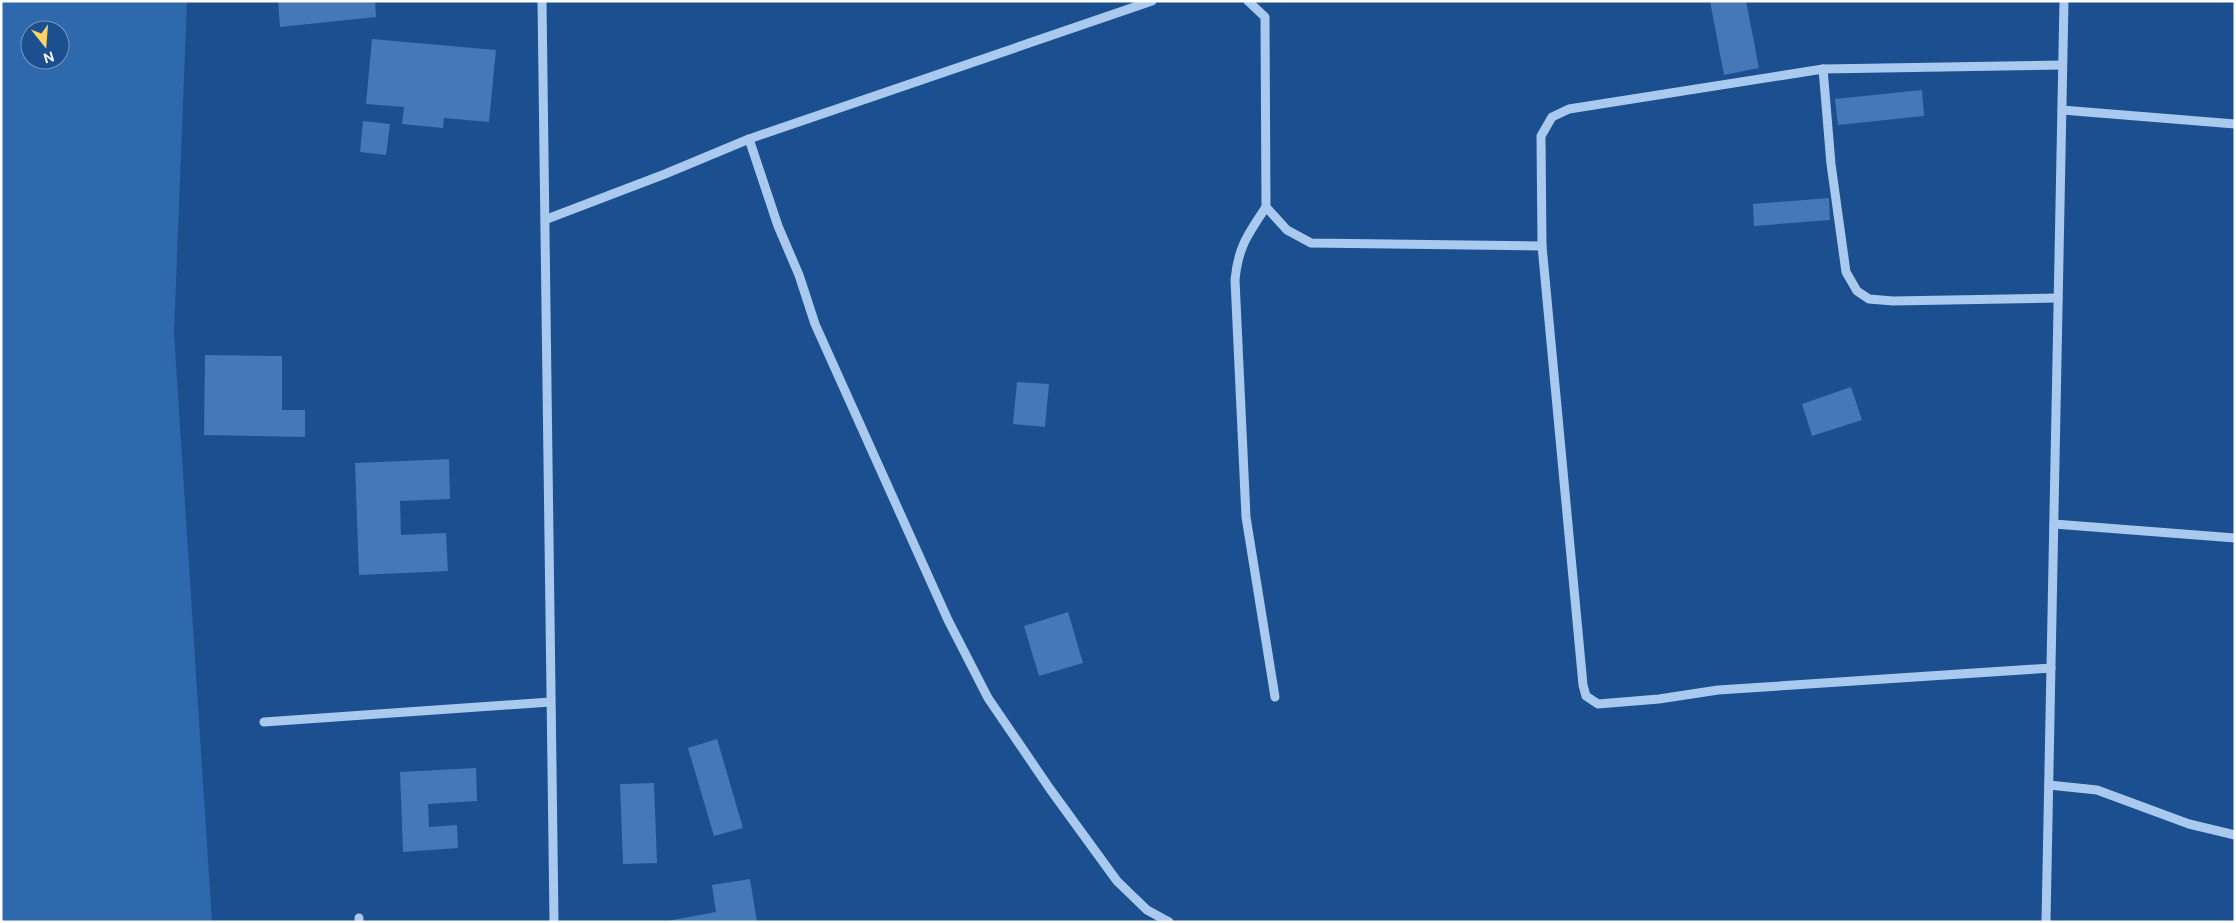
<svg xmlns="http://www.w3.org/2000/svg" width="2236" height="923" font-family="'DM Sans',sans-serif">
<rect width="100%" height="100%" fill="#1b4f8f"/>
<path fill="#2e69ad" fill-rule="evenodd" d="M1 1H187L174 333 212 922H1ZM30 30H60V60H30Z"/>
<g fill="#4478b7">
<path d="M278 1H375L376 17 280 27Z"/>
<path d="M1710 1H1746L1759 68 1724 75Z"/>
<path d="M372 39 496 50 489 122 444 118 443 128 402 124 404 107 366 104Z"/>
<path d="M1922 90 1924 116 1838 125 1835 99Z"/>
<path d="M363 121 390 124 386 155 360 152Z"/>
<path d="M1829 198 1830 220 1754 226 1753 204Z"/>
<path d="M205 355 282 356V410H305V437L204 435Z"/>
<path d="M1017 382 1049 384 1045 427 1013 424Z"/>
<path d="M1851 387 1862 420 1812 436 1802 404Z"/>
<path d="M449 459 450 499 400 501 401 535 446 533 448 571 359 575 355 463Z"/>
<path d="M1068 612 1083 663 1039 676 1024 626Z"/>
<path d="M717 739 743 828 714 836 688 748Z"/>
<path d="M476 768 477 801 428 804 429 827 457 825 458 848 403 852 400 772Z"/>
<path d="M654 783 657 863 623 864 620 784Z"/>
<path d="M750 879 757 922H662L716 912 712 885Z"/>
</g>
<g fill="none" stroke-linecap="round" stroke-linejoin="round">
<g stroke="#a9c9ee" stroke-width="9">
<path d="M542 1C548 308 548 615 554 922"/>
<path d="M1248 1 1265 17 1266 207 1287 230 1311 243 1542 246 1541 136 1552 117 1569 109 1823 69 2062 65"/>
<path d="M1823 69 1831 164 1846 272 1857 291 1869 299 1893 301 2058 298"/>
<path d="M2062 110 2235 124"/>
<path d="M749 139 1152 1"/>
<path d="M1266 207C1248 234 1238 247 1235 280L1246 517 1275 697"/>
<path d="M547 219 665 174 749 139 778 226 799 275 815 324 948 620 988 698 1050 789 1117 881 1147 910 1169 922"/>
<path d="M1542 246 1583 685 1586 696 1598 704 1659 699 1718 690 2051 668"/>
<path d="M2054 524 2235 538"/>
<path d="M264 722 550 702"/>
<path d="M2049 785 2097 790 2189 824 2235 835"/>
<path d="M359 918V922"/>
<path d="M2046 922 2064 1"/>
</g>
</g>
<rect width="2236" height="923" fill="none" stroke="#ffffff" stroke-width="5"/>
<g transform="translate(45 45) rotate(163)"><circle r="24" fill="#1b4f8f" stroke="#7695bc"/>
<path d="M0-4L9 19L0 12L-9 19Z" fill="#ffd166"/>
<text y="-8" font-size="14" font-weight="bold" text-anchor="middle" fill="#ffffff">N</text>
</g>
</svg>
